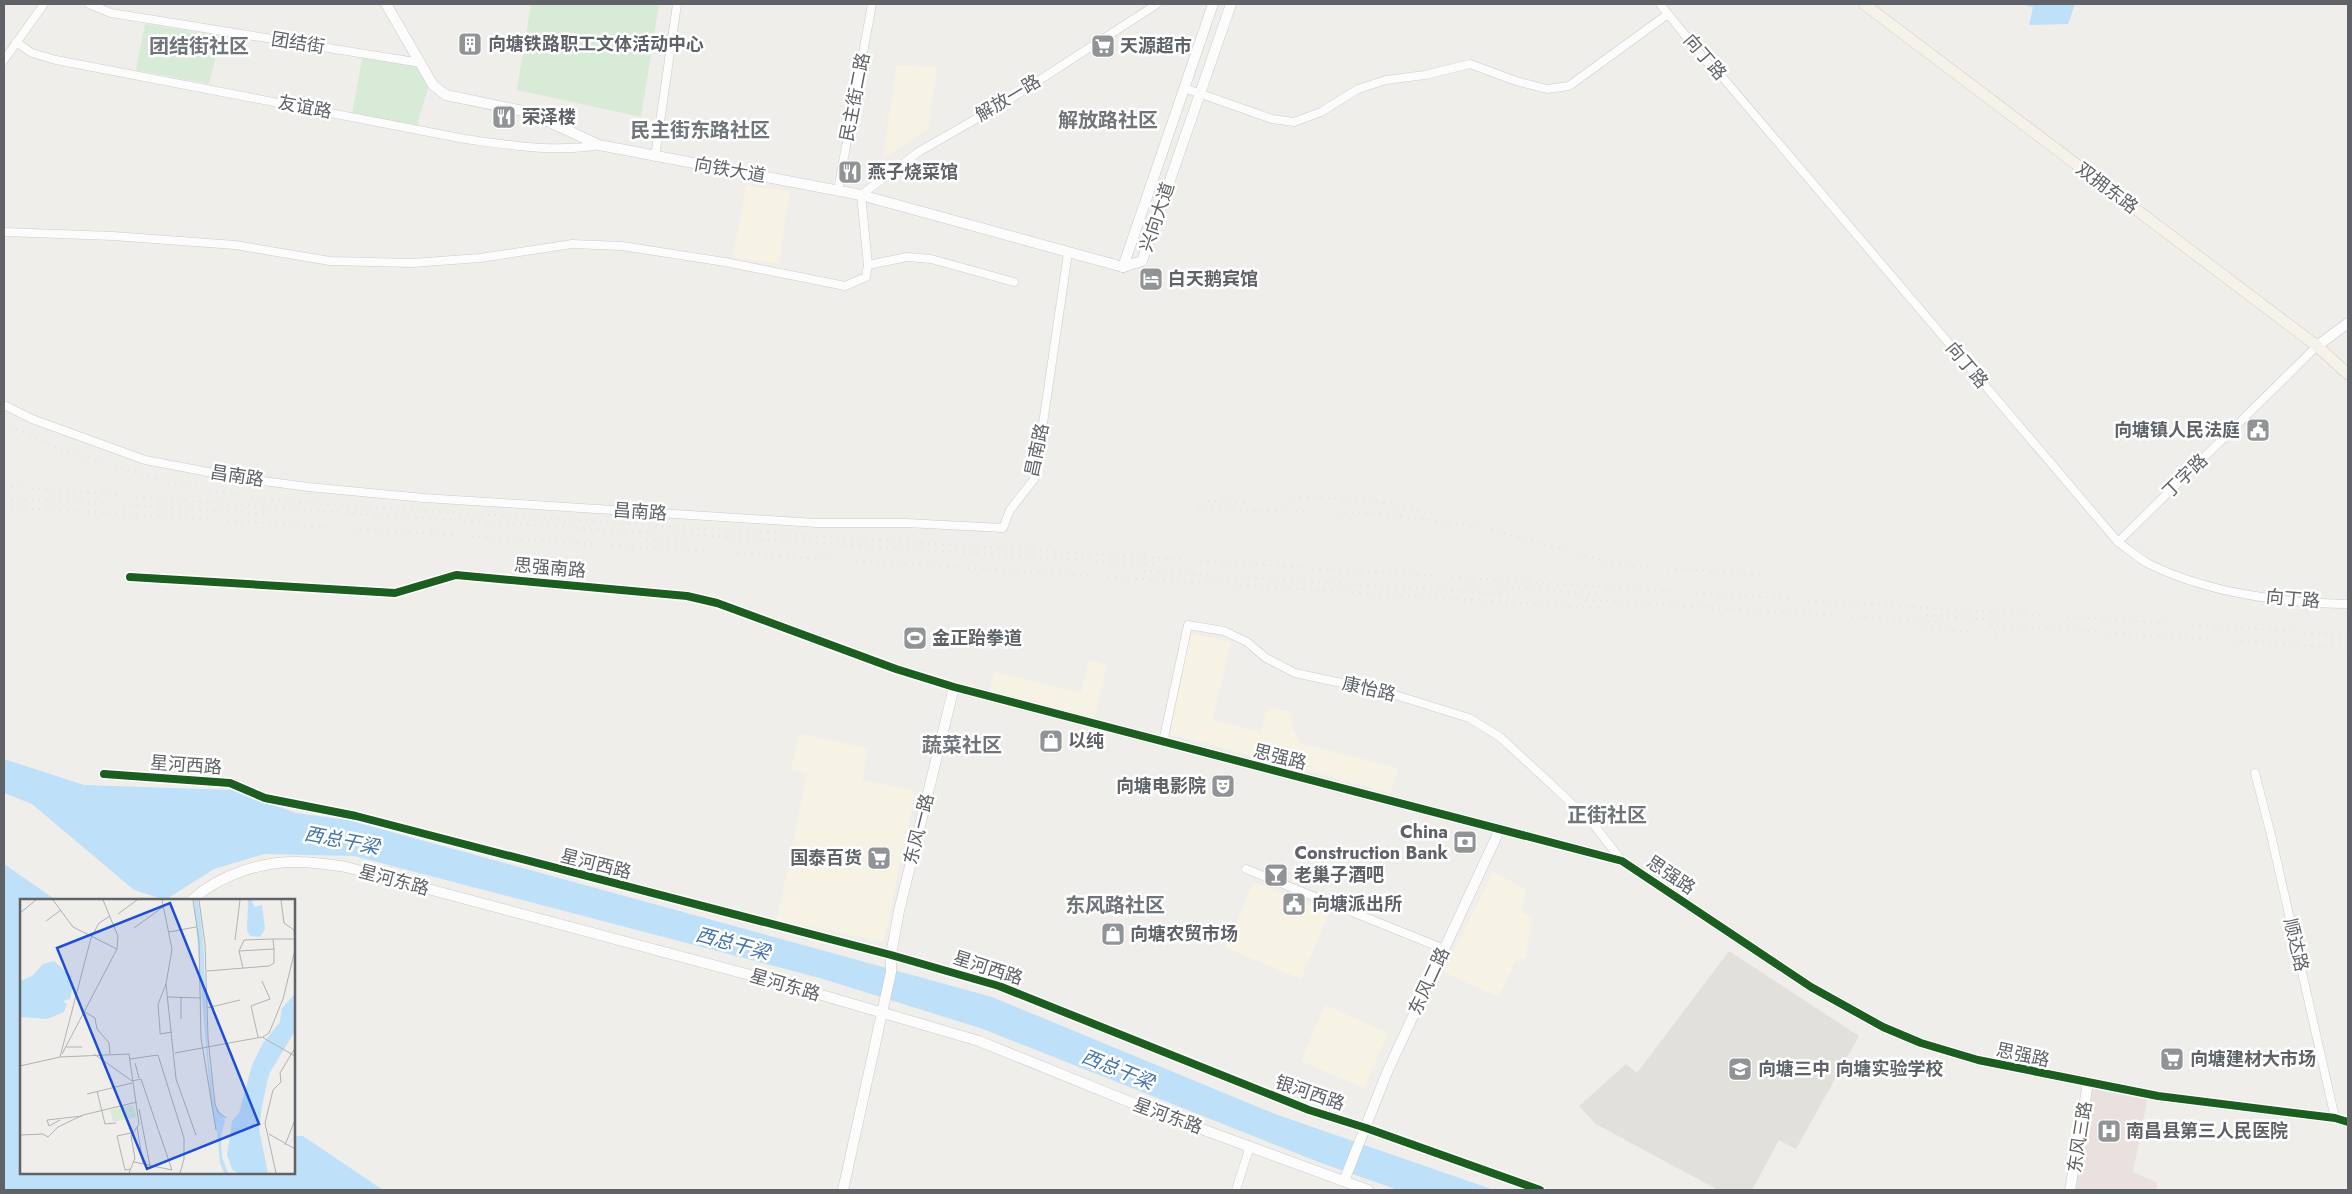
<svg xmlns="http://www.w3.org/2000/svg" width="2352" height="1194" font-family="Jost,'Noto Sans SC',sans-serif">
<rect width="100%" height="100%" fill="#efeeea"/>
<g fill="#f7f3e4">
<path d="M897 65 937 67 928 129 883 158Z"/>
<path d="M746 186 790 191 779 264 733 257Z"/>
<path d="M1190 633 1231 642 1212 719 1261 732 1268 707 1291 712 1293 728 1300 743 1398 768 1391 793 1170 734Z"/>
<path d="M1089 660 1107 665 1094 719 989 693 994 672 1081 693Z"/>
<path d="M799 734 868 748 862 780 915 791 884 942 777 920 807 773 791 770Z"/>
<path d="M1493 872 1527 890 1521 912 1533 917 1525 958 1516 959 1499 997 1444 972Z"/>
<path d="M1253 882 1329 912 1301 979 1226 948Z"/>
<path d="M1325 1005 1388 1033 1364 1088 1301 1061Z"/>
</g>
<path fill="#e2e0da" d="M1729 951 1859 1036 1796 1149 1779 1140 1752 1190H1718L1596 1124 1579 1106 1626 1064 1637 1073Z"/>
<path fill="#eae0de" d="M2087 1088 2147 1100 2133 1172 2158 1183 2155 1190H2071L2074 1176 2069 1162Z"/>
<g fill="#d8ebd6">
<path d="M531 4H659L641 117 517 90Z"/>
<path d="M145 24 221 36 209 84 136 70Z"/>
<path d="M363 54 422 65 431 78 418 121 421 135 351 120Z"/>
</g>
<g fill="#bfe0f9">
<path d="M2022 4H2075L2068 24 2029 25 2033 7Z"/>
<path d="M4 759 84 785 233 790 296 813 348 820 992 997 1275 1114 1494 1190H1398L1321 1163 983 1029 820 978 354 856 264 854 214 869 165 900 134 890 32 804 4 793Z"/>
<path d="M4 864 56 900H21V1173H294V1136H303L383 1190H4Z"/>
</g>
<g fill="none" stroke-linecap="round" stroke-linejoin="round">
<g stroke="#cbcccc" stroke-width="9">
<g id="street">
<path d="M89 4 111 13 421 63"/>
<path d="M1660 4 1706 61 1724 79 2118 542C2128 549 2138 558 2149 564 2208 593 2283 603 2348 604"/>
<path d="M16 42 32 53 56 60 465 139C509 145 554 153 599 145"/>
<path d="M4 60 44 4"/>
<path d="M1184 88 1272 119 1294 122 1321 112 1358 89 1386 80 1425 75 1470 64 1516 81 1547 89 1569 86 1668 14"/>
<path d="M655 157 677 4"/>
<path d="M838 190 872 4"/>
<path d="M4 232 113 236 235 245 330 261 412 263 480 258 572 244 622 246 725 262 845 286 866 277 868 265 861 195 920 151 1004 103 1157 4"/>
<path d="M868 265 907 257 931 259 1014 282"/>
<path d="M4 405 32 419 145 460 234 477 308 487 424 498 816 523H906L1003 528 1010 510 1035 478 1068 253"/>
<path d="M2118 542 2317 346"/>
<path d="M130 577 395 593 456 575 687 596 717 603 896 669 954 687"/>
<path d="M1163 742 1188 625 1224 631 1247 642 1266 658 1295 673 1392 694 1469 718 1500 737 1551 784 1594 825 1622 861"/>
<path d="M2255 773 2271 835 2335 1118"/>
<path d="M104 774 230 783 265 798 356 816 891 955 999 986 1309 1110 1366 1128 1540 1190"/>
<path d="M1246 869 1444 949"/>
<path d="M1236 1190 1250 1146"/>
</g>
</g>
<g stroke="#cacacb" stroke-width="11">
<g id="secondary">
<path d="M386 4 433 85 446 95 528 112 599 145 861 195 1123 267"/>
<path d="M1123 267 1142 261 1231 4"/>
<path d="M1123 267 1213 4"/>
<path d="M2317 346 2348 323"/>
<path d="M192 900C219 875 262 861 299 862 315 862 331 865 346 867L791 986 979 1041 1147 1109 1368 1190"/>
<path d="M1344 1181 1388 1070 1500 829"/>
<path d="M843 1190 891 972V955L899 911 954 687 1622 861 1811 987 1883 1027 1921 1043 1978 1060 2158 1096 2335 1118 2348 1122"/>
<path d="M2070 1190 2088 1083"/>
</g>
</g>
<g stroke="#d7ceb8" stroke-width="12">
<path id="primary" d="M1864 4 2317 346 2348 374"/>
</g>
<use href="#street" stroke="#fdfcfc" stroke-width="8"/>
<use href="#secondary" stroke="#fdfcfc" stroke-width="10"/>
<use href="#primary" stroke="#f4f2e9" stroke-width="11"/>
<g stroke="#e4e4e4" stroke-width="2.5" stroke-dasharray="1 6" stroke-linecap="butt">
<path d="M4 423 61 450 167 482 239 495 294 502 2348 635"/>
<path d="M4 486 345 513 657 533"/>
<path d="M1293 497 1369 499 1432 514"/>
<path d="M4 500 66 501 266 514"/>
<path d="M1208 501 1248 503"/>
<path d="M1198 509 1389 514 1490 529 1601 560 1632 566 1765 575"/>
<path d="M4 510 43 509 1598 608"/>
<path d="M677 534 1154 565"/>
<path d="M647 539 687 542"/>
<path d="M1144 571 1508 594"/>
<path d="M1498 586 1598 594"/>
<path d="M1586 600 1937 622"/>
<path d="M1927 615 1999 620"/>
<path d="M1990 625 2348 648"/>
<path d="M1925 629 2000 633"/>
</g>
<g stroke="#fff" stroke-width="11">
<g id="cycleway">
<path d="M130 577 395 593 456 575 687 596 717 603 896 669 954 687 1622 861 1811 987 1883 1027 1921 1043 1978 1060 2158 1096 2335 1118 2348 1122"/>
<path d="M104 774 230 783 265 798 356 816 891 955 999 986 1309 1110 1366 1128 1540 1190"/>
</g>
</g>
<use href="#cycleway" stroke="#1b5e20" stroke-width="8"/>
</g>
<defs>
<g id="building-square" transform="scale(1.25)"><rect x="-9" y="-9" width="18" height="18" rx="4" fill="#919496" stroke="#fff"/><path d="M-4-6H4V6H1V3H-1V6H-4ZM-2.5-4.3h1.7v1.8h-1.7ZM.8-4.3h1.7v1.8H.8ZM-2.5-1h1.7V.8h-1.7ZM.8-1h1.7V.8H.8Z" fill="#fff"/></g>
<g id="supermarket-square" transform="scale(1.25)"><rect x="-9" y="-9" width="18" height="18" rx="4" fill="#919496" stroke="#fff"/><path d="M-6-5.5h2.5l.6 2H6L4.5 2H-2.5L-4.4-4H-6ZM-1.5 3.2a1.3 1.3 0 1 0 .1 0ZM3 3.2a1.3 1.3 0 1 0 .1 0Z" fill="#fff"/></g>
<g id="restaurant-square" transform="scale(1.25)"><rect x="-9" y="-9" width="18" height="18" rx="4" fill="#919496" stroke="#fff"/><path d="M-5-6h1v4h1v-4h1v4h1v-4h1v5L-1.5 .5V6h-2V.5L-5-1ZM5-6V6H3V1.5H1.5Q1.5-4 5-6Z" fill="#fff"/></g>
<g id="hotel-square" transform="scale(1.25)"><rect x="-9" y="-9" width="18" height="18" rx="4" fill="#919496" stroke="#fff"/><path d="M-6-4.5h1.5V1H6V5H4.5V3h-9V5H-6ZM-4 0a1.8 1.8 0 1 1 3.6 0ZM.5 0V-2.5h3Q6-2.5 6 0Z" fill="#fff"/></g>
<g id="civic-square" transform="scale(1.25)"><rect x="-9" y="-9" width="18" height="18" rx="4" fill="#919496" stroke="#fff"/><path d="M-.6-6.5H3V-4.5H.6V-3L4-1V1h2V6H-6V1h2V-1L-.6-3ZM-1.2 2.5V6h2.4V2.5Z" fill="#fff"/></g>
<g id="stadium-square" transform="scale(1.25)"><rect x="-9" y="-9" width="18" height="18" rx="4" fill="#919496" stroke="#fff"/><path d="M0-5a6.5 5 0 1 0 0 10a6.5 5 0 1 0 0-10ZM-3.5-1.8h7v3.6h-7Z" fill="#fff"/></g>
<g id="shop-square" transform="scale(1.25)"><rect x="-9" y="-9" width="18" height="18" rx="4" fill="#919496" stroke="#fff"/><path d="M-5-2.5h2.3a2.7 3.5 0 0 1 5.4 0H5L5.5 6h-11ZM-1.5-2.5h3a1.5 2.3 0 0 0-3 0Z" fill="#fff"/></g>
<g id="theatre-square" transform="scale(1.25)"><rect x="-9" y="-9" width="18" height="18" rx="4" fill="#919496" stroke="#fff"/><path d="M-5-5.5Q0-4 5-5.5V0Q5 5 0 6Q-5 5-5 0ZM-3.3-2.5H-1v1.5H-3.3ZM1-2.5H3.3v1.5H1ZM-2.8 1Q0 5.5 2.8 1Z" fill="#fff"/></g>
<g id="bank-square" transform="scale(1.25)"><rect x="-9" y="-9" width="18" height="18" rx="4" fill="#919496" stroke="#fff"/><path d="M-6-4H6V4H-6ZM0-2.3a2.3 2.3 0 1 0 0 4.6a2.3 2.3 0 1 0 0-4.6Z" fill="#fff"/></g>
<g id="bar-square" transform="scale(1.25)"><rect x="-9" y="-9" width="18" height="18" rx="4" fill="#919496" stroke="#fff"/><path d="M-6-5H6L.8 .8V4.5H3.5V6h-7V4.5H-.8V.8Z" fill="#fff"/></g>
<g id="school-square" transform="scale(1.25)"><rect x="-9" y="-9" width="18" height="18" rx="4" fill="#919496" stroke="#fff"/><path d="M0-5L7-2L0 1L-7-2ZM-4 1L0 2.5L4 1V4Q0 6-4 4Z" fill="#fff"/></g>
<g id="hospital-square" transform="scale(1.25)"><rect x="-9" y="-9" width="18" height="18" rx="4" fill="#919496" stroke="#fff"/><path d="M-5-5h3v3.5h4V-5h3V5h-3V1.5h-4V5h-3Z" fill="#fff"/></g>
</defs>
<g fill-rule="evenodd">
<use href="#building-square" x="470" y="44"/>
<use href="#supermarket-square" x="1103" y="46"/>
<use href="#restaurant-square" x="504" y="117"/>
<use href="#restaurant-square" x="850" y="172"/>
<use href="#hotel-square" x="1151" y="279"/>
<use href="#civic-square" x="2258" y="430"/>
<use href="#stadium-square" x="915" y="638"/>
<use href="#shop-square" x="1051" y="741"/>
<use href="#theatre-square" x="1223" y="786"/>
<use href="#bank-square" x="1465" y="842"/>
<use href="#supermarket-square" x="879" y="858"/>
<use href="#bar-square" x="1276" y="875"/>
<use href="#civic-square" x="1294" y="904"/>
<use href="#shop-square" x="1113" y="934"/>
<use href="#supermarket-square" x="2172" y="1059"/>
<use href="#school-square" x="1740" y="1069"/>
<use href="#hospital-square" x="2109" y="1131"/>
</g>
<g text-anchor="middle" stroke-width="5" stroke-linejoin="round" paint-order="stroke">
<g font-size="18" fill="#5f6368" stroke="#fff">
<text transform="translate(298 43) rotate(9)" y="6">团结街</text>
<text transform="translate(1705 57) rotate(49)" y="6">向丁路</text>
<text transform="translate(855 97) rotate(-79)" y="6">民主街二路</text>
<text transform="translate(1008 98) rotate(-31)" y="6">解放一路</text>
<text transform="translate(305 107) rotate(11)" y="6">友谊路</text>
<text transform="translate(730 170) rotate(10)" y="6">向铁大道</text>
<text transform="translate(2107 188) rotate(37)" y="6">双拥东路</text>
<text transform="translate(1157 217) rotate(-71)" y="6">兴向大道</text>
<text transform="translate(1967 365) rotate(50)" y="6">向丁路</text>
<text transform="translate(1037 450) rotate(-78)" y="6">昌南路</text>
<text transform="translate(237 476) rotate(9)" y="6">昌南路</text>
<text transform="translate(2185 476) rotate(-44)" y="6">丁字路</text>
<text transform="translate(640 512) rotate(4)" y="6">昌南路</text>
<text transform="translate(550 568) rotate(5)" y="6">思强南路</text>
<text transform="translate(2293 599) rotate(5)" y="6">向丁路</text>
<text transform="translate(1369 689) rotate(13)" y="6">康怡路</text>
<text transform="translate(1280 757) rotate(14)" y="6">思强路</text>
<text transform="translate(186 765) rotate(4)" y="6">星河西路</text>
<text transform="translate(919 829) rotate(-76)" y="6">东风一路</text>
<text transform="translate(596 864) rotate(14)" y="6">星河西路</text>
<text transform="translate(1671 875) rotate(34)" y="6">思强路</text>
<text transform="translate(394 880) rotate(15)" y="6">星河东路</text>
<text transform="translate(2296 945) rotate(77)" y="6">顺达路</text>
<text transform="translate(988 968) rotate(18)" y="6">星河西路</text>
<text transform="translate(1429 981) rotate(-65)" y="6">东风二路</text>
<text transform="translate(785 985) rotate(16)" y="6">星河东路</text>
<text transform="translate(2023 1055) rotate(12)" y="6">思强路</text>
<text transform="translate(1310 1093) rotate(19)" y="6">银河西路</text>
<text transform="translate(1168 1116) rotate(20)" y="6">星河东路</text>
<text transform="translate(2080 1137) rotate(-81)" y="6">东风三路</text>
</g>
<g font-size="18" font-weight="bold" fill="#5f6368" stroke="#fff" text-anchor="start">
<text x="488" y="50">向塘铁路职工文体活动中心</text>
<text x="1120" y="52">天源超市</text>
<text x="522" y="123">荣泽楼</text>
<text x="868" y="178">燕子烧菜馆</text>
<text x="1168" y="285">白天鹅宾馆</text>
<text x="2240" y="436" text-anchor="end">向塘镇人民法庭</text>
<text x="932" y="644">金正跆拳道</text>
<text x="1068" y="747">以纯</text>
<text x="1206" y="792" text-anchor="end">向塘电影院</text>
<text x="1448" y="838" text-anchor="end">China<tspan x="1448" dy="21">Construction Bank</tspan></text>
<text x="862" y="864" text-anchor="end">国泰百货</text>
<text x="1294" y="881">老巢子酒吧</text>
<text x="1312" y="910">向塘派出所</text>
<text x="1130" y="940">向塘农贸市场</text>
<text x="2190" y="1065">向塘建材大市场</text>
<text x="1758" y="1075">向塘三中 向塘实验学校</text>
<text x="2126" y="1137">南昌县第三人民医院</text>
</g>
<g font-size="19" font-style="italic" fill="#4174aa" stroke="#fff">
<text transform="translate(342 840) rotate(11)" y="7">西总干梁</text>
<text transform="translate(733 943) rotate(15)" y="7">西总干梁</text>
<text transform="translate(1118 1069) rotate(22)" y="7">西总干梁</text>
</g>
<g font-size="20" font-weight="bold" fill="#70757a" stroke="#fff">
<text x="199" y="53">团结街社区</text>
<text x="1108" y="127">解放路社区</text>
<text x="700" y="137">民主街东路社区</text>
<text x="962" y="752">蔬菜社区</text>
<text x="1607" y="822">正街社区</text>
<text x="1115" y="912">东风路社区</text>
</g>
</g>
<g transform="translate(20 899)">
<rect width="275" height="275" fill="#efeeea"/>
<path d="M113 206 116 218 93 223 90 211Z" fill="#d8ebd6"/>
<path d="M174 1H178L183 38 188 156 194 204 205 221 201 237 202 258 208 274H204L200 264 197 233 191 206ZM228 1H232L234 8 242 6 245 30 240 38 230 37 227 32ZM34 62 52 78 49 83 53 86 50 100 43 102 47 105 44 113 27 120 0 118V82L12 77 23 65ZM275 95V132L249 175 242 207 239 230 248 274H217L212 270 207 256 212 222 219 214 232 166 243 144 260 123 262 109Z" fill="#bfe0f9"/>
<path fill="none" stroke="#b1b2b2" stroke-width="1" d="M33 1 53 28 97 50M142 1 152 50 146 85 156 180 176 236M173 1 179 42 181 139 196 231M179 1 185 45 188 139 195 205 198 213 206 219M261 1 264 24 274 31 275 45M0 14 16 1M98 15 117 1M26 22 41 11M114 29 143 8M149 33 176 28M253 40H274M215 41 220 1M219 52 224 41 253 40 254 50M187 72 249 67 254 64V50L219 52 223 69M146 85 138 105 140 131V135L152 133M148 98 181 99M161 98V120M187 109 220 101M65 113 75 119 77 130 89 144 90 155M238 138 231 107 250 100 242 82M243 138 249 134 263 100 275 51M46 148H62M155 154 242 138 275 157M42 155 97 50 98 37 83 1M74 155 112 182 121 180 152 271 114 263M109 155 119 225 111 237 115 259 109 274M40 158 109 155M110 160 138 156 164 239V260L160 274M115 164 119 179M0 167 40 158 71 39 79 24 90 17M77 192 85 225 96 224M67 195 112 184M119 210 130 267M40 221 29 227 27 221 62 217M117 228 123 265M249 235 275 250M0 236 23 235 28 238 38 228 63 216 117 203M265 246 275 221M111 270 105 271 97 237 111 234M256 274 245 224 253 191 261 183 260 174 275 149"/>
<path fill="#1d4ed8" fill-opacity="0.15" stroke="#1d4ed8" stroke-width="2.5" d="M150 4 239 225 127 270 37 49Z"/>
<rect width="275" height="275" fill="none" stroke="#5f6368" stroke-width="2.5"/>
</g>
<rect width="2352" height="1194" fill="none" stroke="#5f6368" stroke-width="10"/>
</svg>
